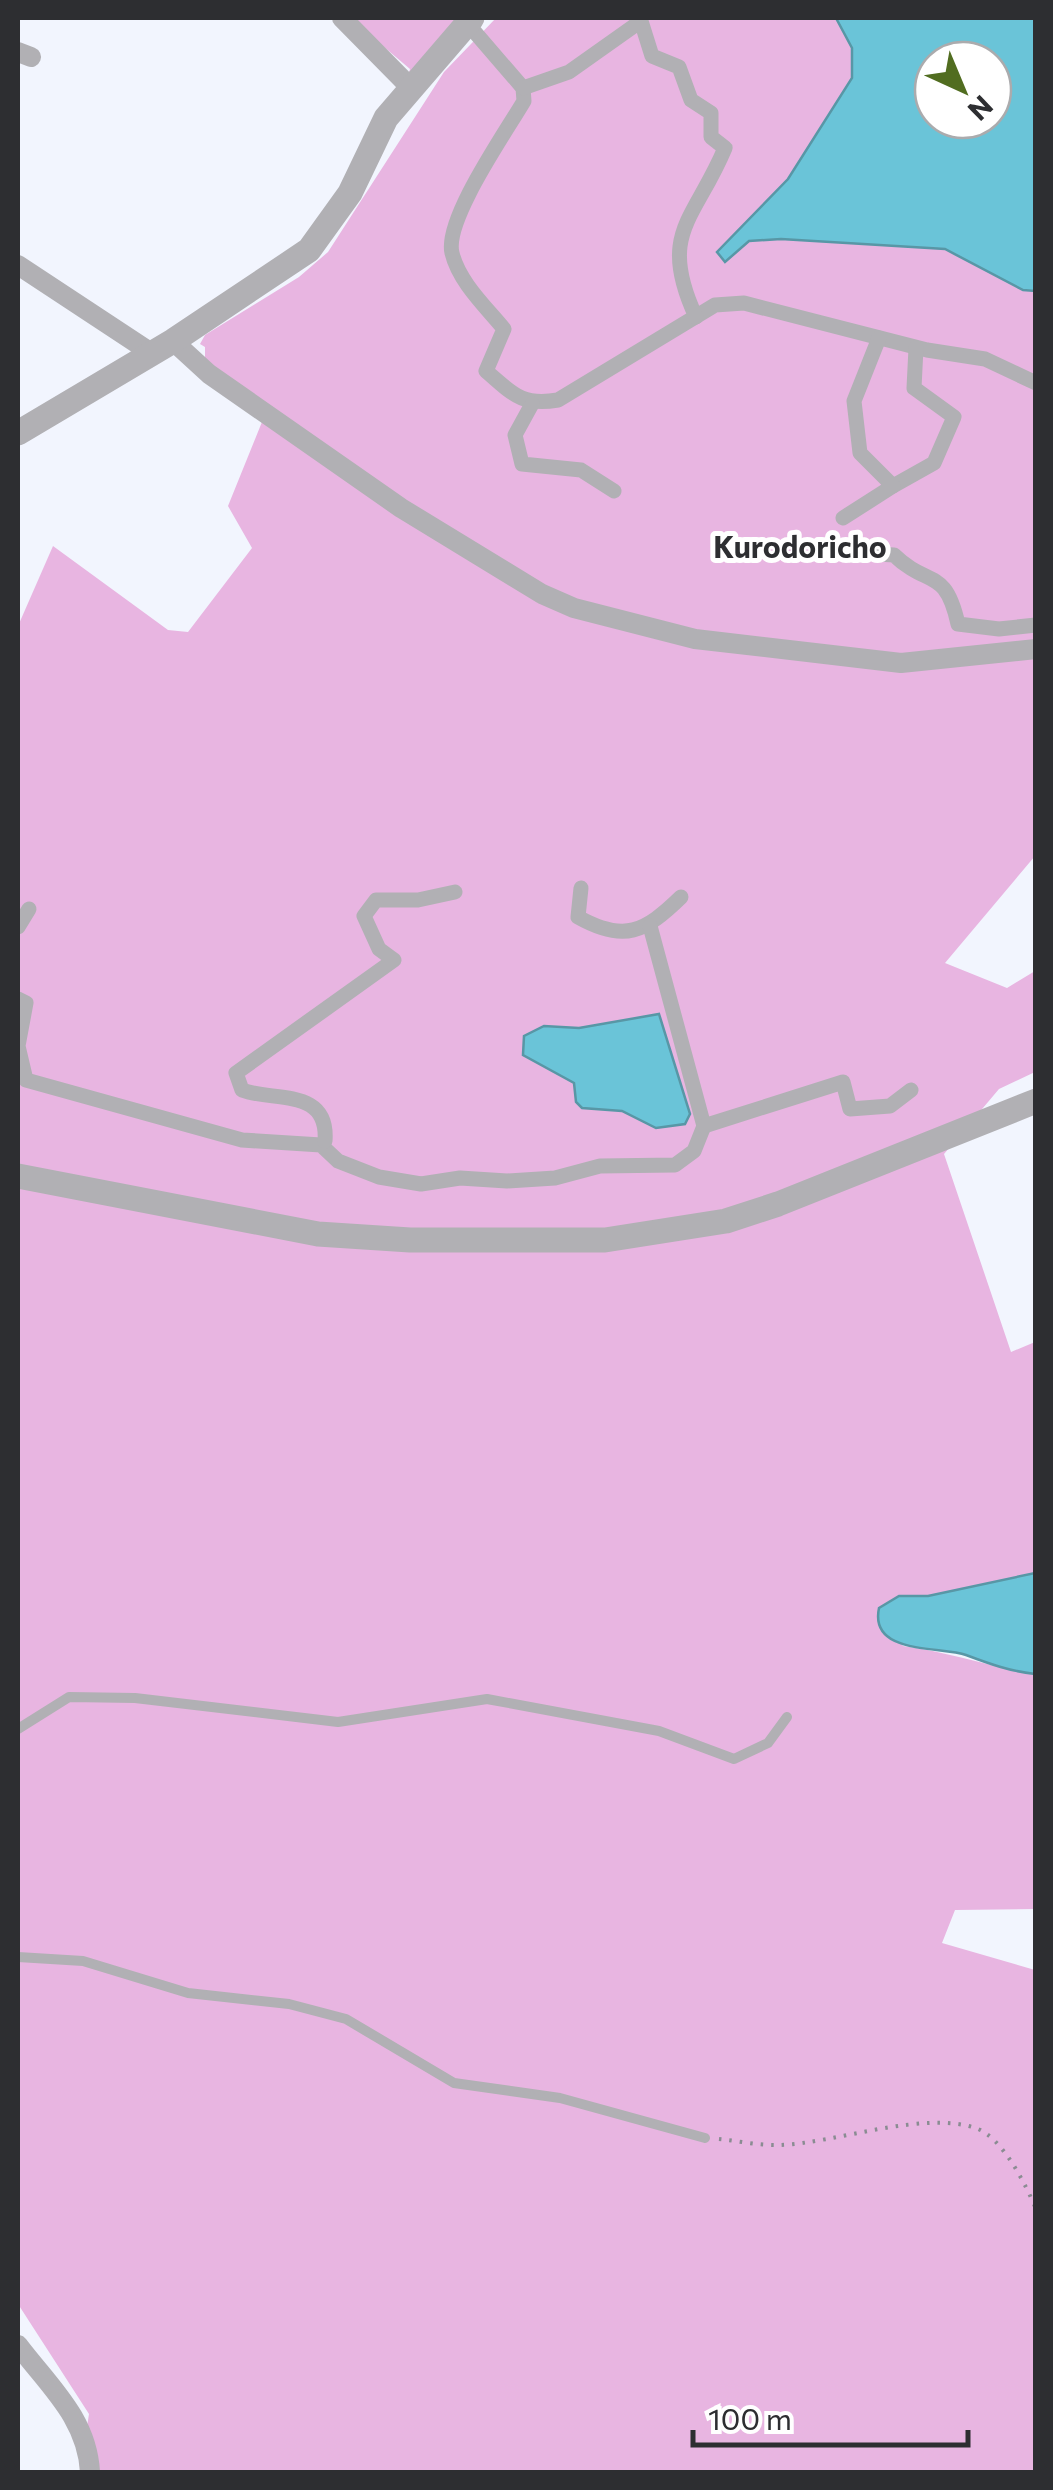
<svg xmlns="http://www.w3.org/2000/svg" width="1053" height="2490" font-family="Commissioner,sans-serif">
<rect width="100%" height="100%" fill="#f2f5fe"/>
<g fill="#e8b5e1" fill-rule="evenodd">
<path d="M350 18H463L407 80 410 69Z"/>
<path d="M496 18H1035V856L945 963 1007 988 1035 971V1072L999 1089 944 1154 1011 1352 1035 1342V1573L928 1596H899L879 1608 903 1646C949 1652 990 1667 1035 1674V1909L955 1910 942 1943 1035 1970V2472H80L89 2414 18 2304V626L53 546 168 630 188 632 252 548 228 506 266 412 205 359V347L200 344 205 335 299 277 328 252 444 72ZM933 60H993V120H933Z"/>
</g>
<g fill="#6ac4d8" stroke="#5897a6" stroke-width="2.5" fill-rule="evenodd">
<path d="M836 18H1035V291L1023 290 945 249 781 239 749 241 725 262 717 252 788 179 852 78V48ZM933 60H993V120H933Z"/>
<path d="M659 1014 690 1114 685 1124 656 1128 622 1111 582 1108 576 1102 574 1083 523 1055 524 1036 544 1026 579 1028Z"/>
<path d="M1035 1573V1674C1009 1671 990 1664 966 1655 940 1646 869 1655 879 1608L899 1596H928Z"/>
</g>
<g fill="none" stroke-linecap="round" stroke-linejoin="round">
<path stroke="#8a8c92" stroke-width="4" stroke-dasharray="2.5 8" stroke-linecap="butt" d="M719 2139C739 2141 761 2146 781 2145 835 2143 927 2109 978 2129 1003 2139 1026 2185 1036 2209"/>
<g stroke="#b1b0b4" stroke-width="10">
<path d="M18 1729 69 1697 135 1698 338 1722 487 1699 659 1731 734 1759 768 1743 787 1717"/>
<path d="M18 1957 83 1961 188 1993 289 2004 346 2019 454 2083 560 2098 705 2138"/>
</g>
<g stroke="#b1b0b4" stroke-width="15">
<path d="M467 23 523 88 524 101C506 132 444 220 452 253 459 282 486 307 504 329L486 371C513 394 521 406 558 400L715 305 744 303 927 350 985 359 1036 383"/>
<path d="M523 88 569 72 641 21 652 56 679 67 691 100 711 113V137L725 148C695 220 657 233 696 317"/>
<path d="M532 404 515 435 522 464 581 470 614 491"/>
<path d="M893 486 934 463 954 417 914 388 916 348"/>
<path d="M843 518 893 486 860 453 854 401 879 338"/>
<path d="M877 554 894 555C928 588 945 566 958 624L999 629 1036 625"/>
<path d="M581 888 578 917C624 943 645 932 681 897"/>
<path d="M18 927 29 909"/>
<path d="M18 999 26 1003 18 1046 26 1080 242 1140 321 1145 338 1161 379 1177 421 1184 460 1178 507 1181 555 1178 600 1166 675 1165 694 1151 704 1126 650 926"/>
<path d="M704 1126 843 1082 850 1109 890 1106 911 1090"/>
<path d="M325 1141C329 1087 273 1102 242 1090L236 1073 394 960 379 949 364 916 376 900H418L455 892"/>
</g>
<g stroke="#b1b0b4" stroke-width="20">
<path d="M342 18 409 86"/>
<path d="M18 52 31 57"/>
<path d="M18 265 153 354"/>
<path d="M173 341 209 374 401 508 542 594 574 608 695 639 901 663 1036 649"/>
<path d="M18 2345C49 2386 87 2418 90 2472"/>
</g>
<g stroke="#b1b0b4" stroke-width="25">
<path d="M18 433 173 341 309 250 350 193 386 118 472 18"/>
<path d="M18 1176 318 1234 410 1240H605L726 1221 778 1204 1036 1101"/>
</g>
</g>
<g text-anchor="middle" stroke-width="10" stroke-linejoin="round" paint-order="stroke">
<g font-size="30" font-weight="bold" fill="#2d2e31" stroke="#fff">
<text x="800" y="558">Kurodoricho</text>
</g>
</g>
<rect width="1053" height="2490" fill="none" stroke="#2d2e31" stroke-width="40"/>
<g transform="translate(963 90) rotate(136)"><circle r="48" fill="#ffffff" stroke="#ababad" stroke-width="2.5"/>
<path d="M0-8L18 38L0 25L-18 38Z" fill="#516d20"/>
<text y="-15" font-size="28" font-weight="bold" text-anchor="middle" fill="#2d2e31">N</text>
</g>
<path d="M693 2430v15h275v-15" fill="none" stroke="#2d2e31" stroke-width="5"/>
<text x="708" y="2430" font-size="30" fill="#2d2e31" stroke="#ffffff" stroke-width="8" paint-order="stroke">100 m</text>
</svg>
